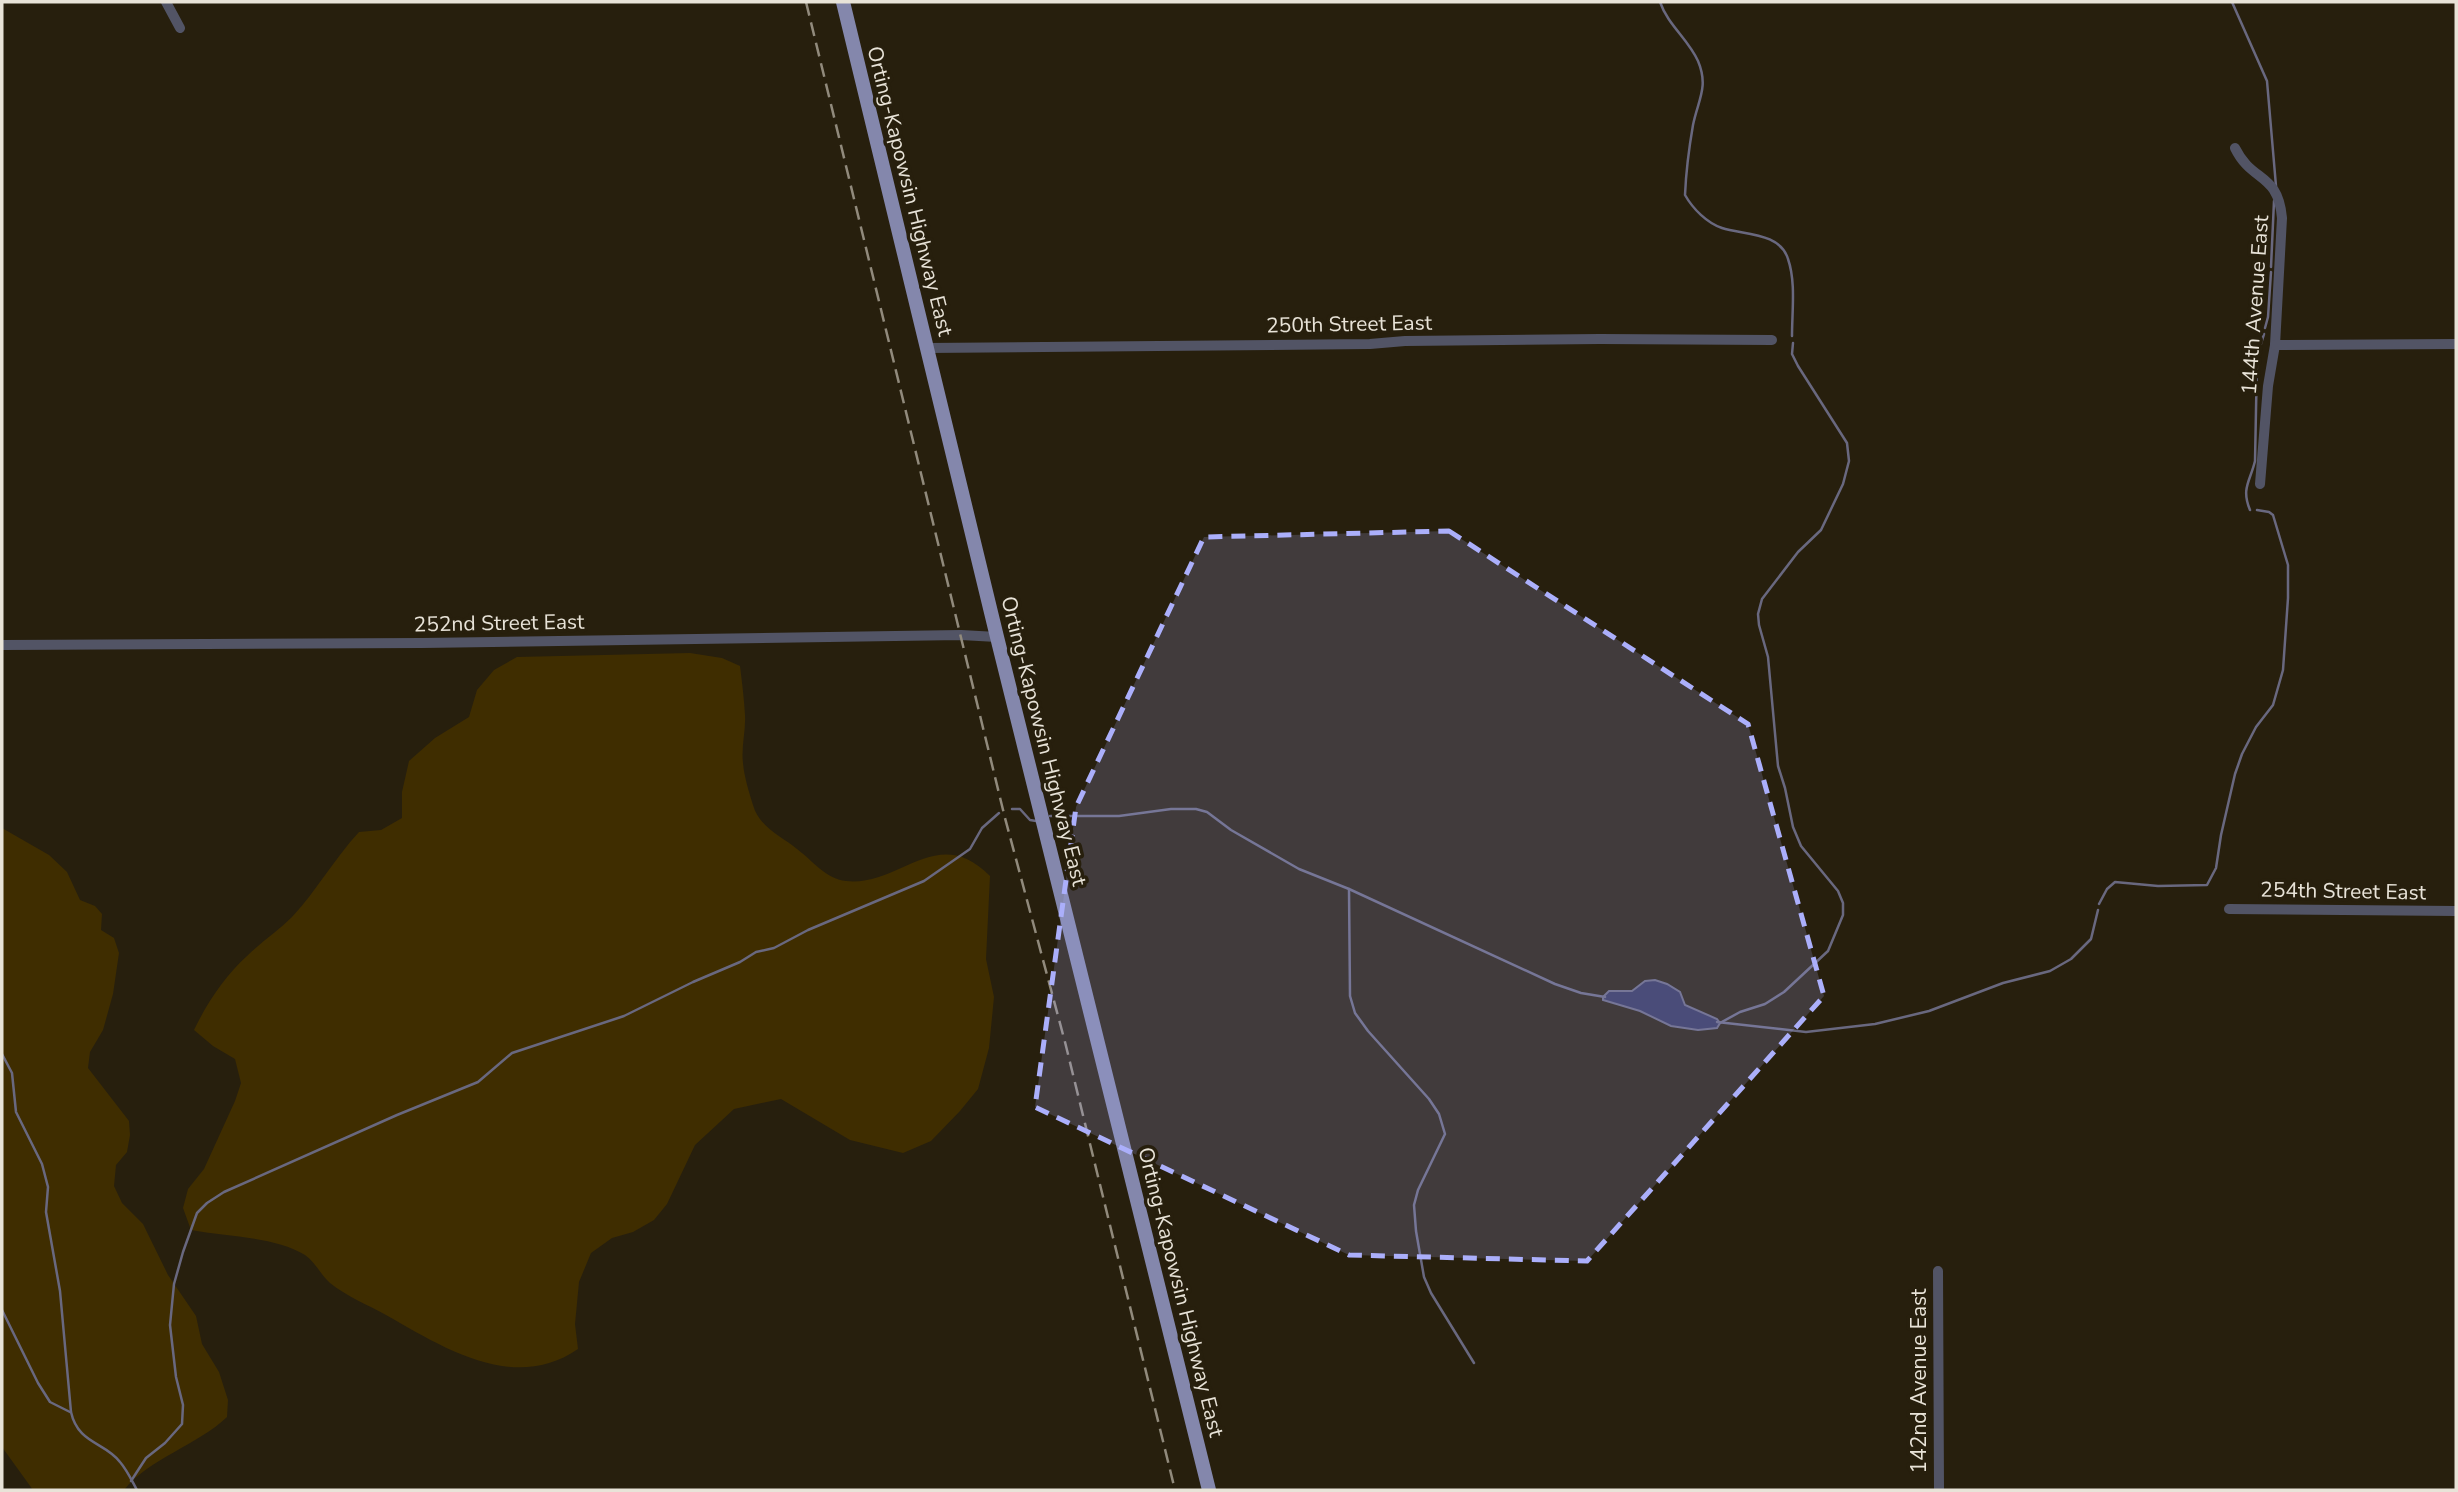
<svg xmlns="http://www.w3.org/2000/svg" width="2458" height="1492" font-family="'Nunito Sans',sans-serif">
<rect width="100%" height="100%" fill="#271f0d"/>
<g fill="#3f2d00">
<path d="M690 653 722 658 740 666C742 682 744 698 745 715 746 730 741 747 743 763 744 776 749 792 753 805 759 827 781 836 797 849 812 860 826 879 846 881 900 887 937 822 990 876L986 959 994 997 989 1048 978 1089 960 1111 931 1141 903 1153 850 1140 781 1099 734 1109 695 1145 667 1204 654 1220 633 1232 612 1238 591 1253 579 1282 575 1324 578 1349C514 1393 444 1348 386 1315 368 1305 346 1296 330 1283 321 1275 315 1262 305 1255 274 1236 226 1237 191 1230L183 1208 188 1189 204 1169 235 1101 241 1083 235 1059 213 1046 194 1030C207 1003 224 977 247 956 261 942 278 931 292 917 317 890 334 859 359 832L381 830 402 818V792L409 761 435 738 469 717 477 690 494 670 517 657Z"/>
<path d="M2 828 49 855 67 872 80 900 95 906 102 914 101 930 114 938 119 953 113 994 103 1030 90 1052 88 1068 129 1121 130 1135 127 1152 116 1165 114 1186 122 1203 143 1224 168 1275 196 1316 202 1344 219 1372 228 1400 227 1417C198 1445 148 1459 124 1490H33L2 1447Z"/>
</g>
<path fill="#333459" stroke="#69687f" stroke-width="2" d="M1645 981 1655 980 1667 984 1680 992 1685 1005 1717 1019 1720 1023 1717 1028 1698 1030 1671 1026 1640 1011 1603 1000V997L1609 991H1632Z"/>
<g fill="none" stroke-linecap="round" stroke-linejoin="round">
<g stroke="#69687f" stroke-width="2.5">
<path d="M1660 2C1668 25 1688 39 1698 61 1709 87 1698 100 1693 125 1689 148 1686 172 1685 195 1693 209 1707 223 1722 228 1743 235 1780 232 1788 259 1796 282 1792 311 1792 336"/>
<path d="M2232 2 2267 81 2276 186"/>
<path d="M2271 267 2274 201"/>
<path d="M2265 328 2268 317 2271 272"/>
<path d="M2258 353 2264 334"/>
<path d="M2250 510C2241 488 2250 482 2255 461L2257 359"/>
<path d="M1012 809H1020L1030 820 1036 821"/>
<path d="M1050 816H1119L1171 809H1196L1207 812 1231 830 1299 869 1349 889 1555 984 1581 993 1605 997"/>
<path d="M1349 889 1350 996 1355 1013 1368 1031 1429 1099 1439 1114 1445 1134 1418 1190 1414 1205 1416 1231 1424 1277 1431 1293 1474 1363"/>
<path d="M2099 904 2107 889 2115 882 2158 886 2207 885 2216 868 2221 835 2235 774 2242 754 2256 727 2273 705 2283 670 2288 598V565L2273 515 2269 512 2257 510"/>
<path d="M1717 1022 1806 1032 1875 1024 1929 1011 2003 983 2050 971 2071 959 2091 939 2098 910"/>
<path d="M1720 1023 1740 1012 1765 1004 1784 992 1828 951 1843 915V903L1838 891 1801 846 1793 827 1785 788 1778 766 1768 657 1759 625 1758 614 1762 599 1798 552 1821 530 1843 484 1849 461 1847 443 1798 366 1792 354 1793 343"/>
<path d="M2 1054 12 1073 16 1112 42 1164 48 1187 46 1212 60 1291 71 1412C78 1444 105 1442 120 1462 127 1470 132 1481 137 1490"/>
<path d="M2 1310 38 1383 50 1402 70 1412"/>
<path d="M131 1481 146 1458 165 1443 182 1424 183 1405 176 1377 170 1325 174 1284 183 1252 197 1213 207 1203 224 1192 397 1115 478 1082 512 1053 624 1016 693 982 740 962 756 952 774 948 808 930 924 881 970 849 982 828 999 813"/>
</g>
<g stroke="#525465" stroke-width="10">
<path d="M166 2 180 28"/>
<path d="M2235 148C2252 183 2278 172 2282 218L2275 345 2268 386 2260 484"/>
<path d="M2275 345 2456 344"/>
<path d="M927 348 1370 344 1405 341 1600 339 1772 340"/>
<path d="M2 645 422 643 961 635 997 637"/>
<path d="M2229 909 2456 911"/>
<path d="M1938 1271 1939 1490"/>
</g>
<path stroke="#8487ac" stroke-width="14" d="M843 2 997 637 1209 1490"/>
<path stroke="#918a7c" stroke-width="2.5" stroke-dasharray="14 7" stroke-linecap="butt" d="M806 2 1005 818 1065 1042 1175 1490"/>
</g>
<path fill="#abaffb" fill-opacity="0.2" stroke="#abaffb" stroke-width="5" stroke-dasharray="14 9" stroke-linejoin="round" d="M1449 531 1748 724 1824 996 1587 1261 1349 1255 1035 1107 1076 807 1204 537Z"/>
<g text-anchor="middle" stroke-width="7" stroke-linejoin="round" paint-order="stroke">
<g font-size="21" fill="#e8e3d8" stroke="#271f0d">
<text transform="translate(910 191) rotate(76)" y="7">Orting-Kapowsin Highway East</text>
<text transform="translate(2255 305) rotate(-86)" y="7">144th Avenue East</text>
<text transform="translate(1349 324) rotate(-1)" y="7">250th Street East</text>
<text transform="translate(499 623) rotate(-1)" y="7">252nd Street East</text>
<text transform="translate(1044 741) rotate(76)" y="7">Orting-Kapowsin Highway East</text>
<text transform="translate(2343 891) rotate(1)" y="7">254th Street East</text>
<text transform="translate(1181 1292) rotate(76)" y="7">Orting-Kapowsin Highway East</text>
<text transform="translate(1919 1381) rotate(-90)" y="7">142nd Avenue East</text>
</g>
</g>
<rect width="2458" height="1492" fill="none" stroke="#e8e3d8" stroke-width="7"/>
</svg>
